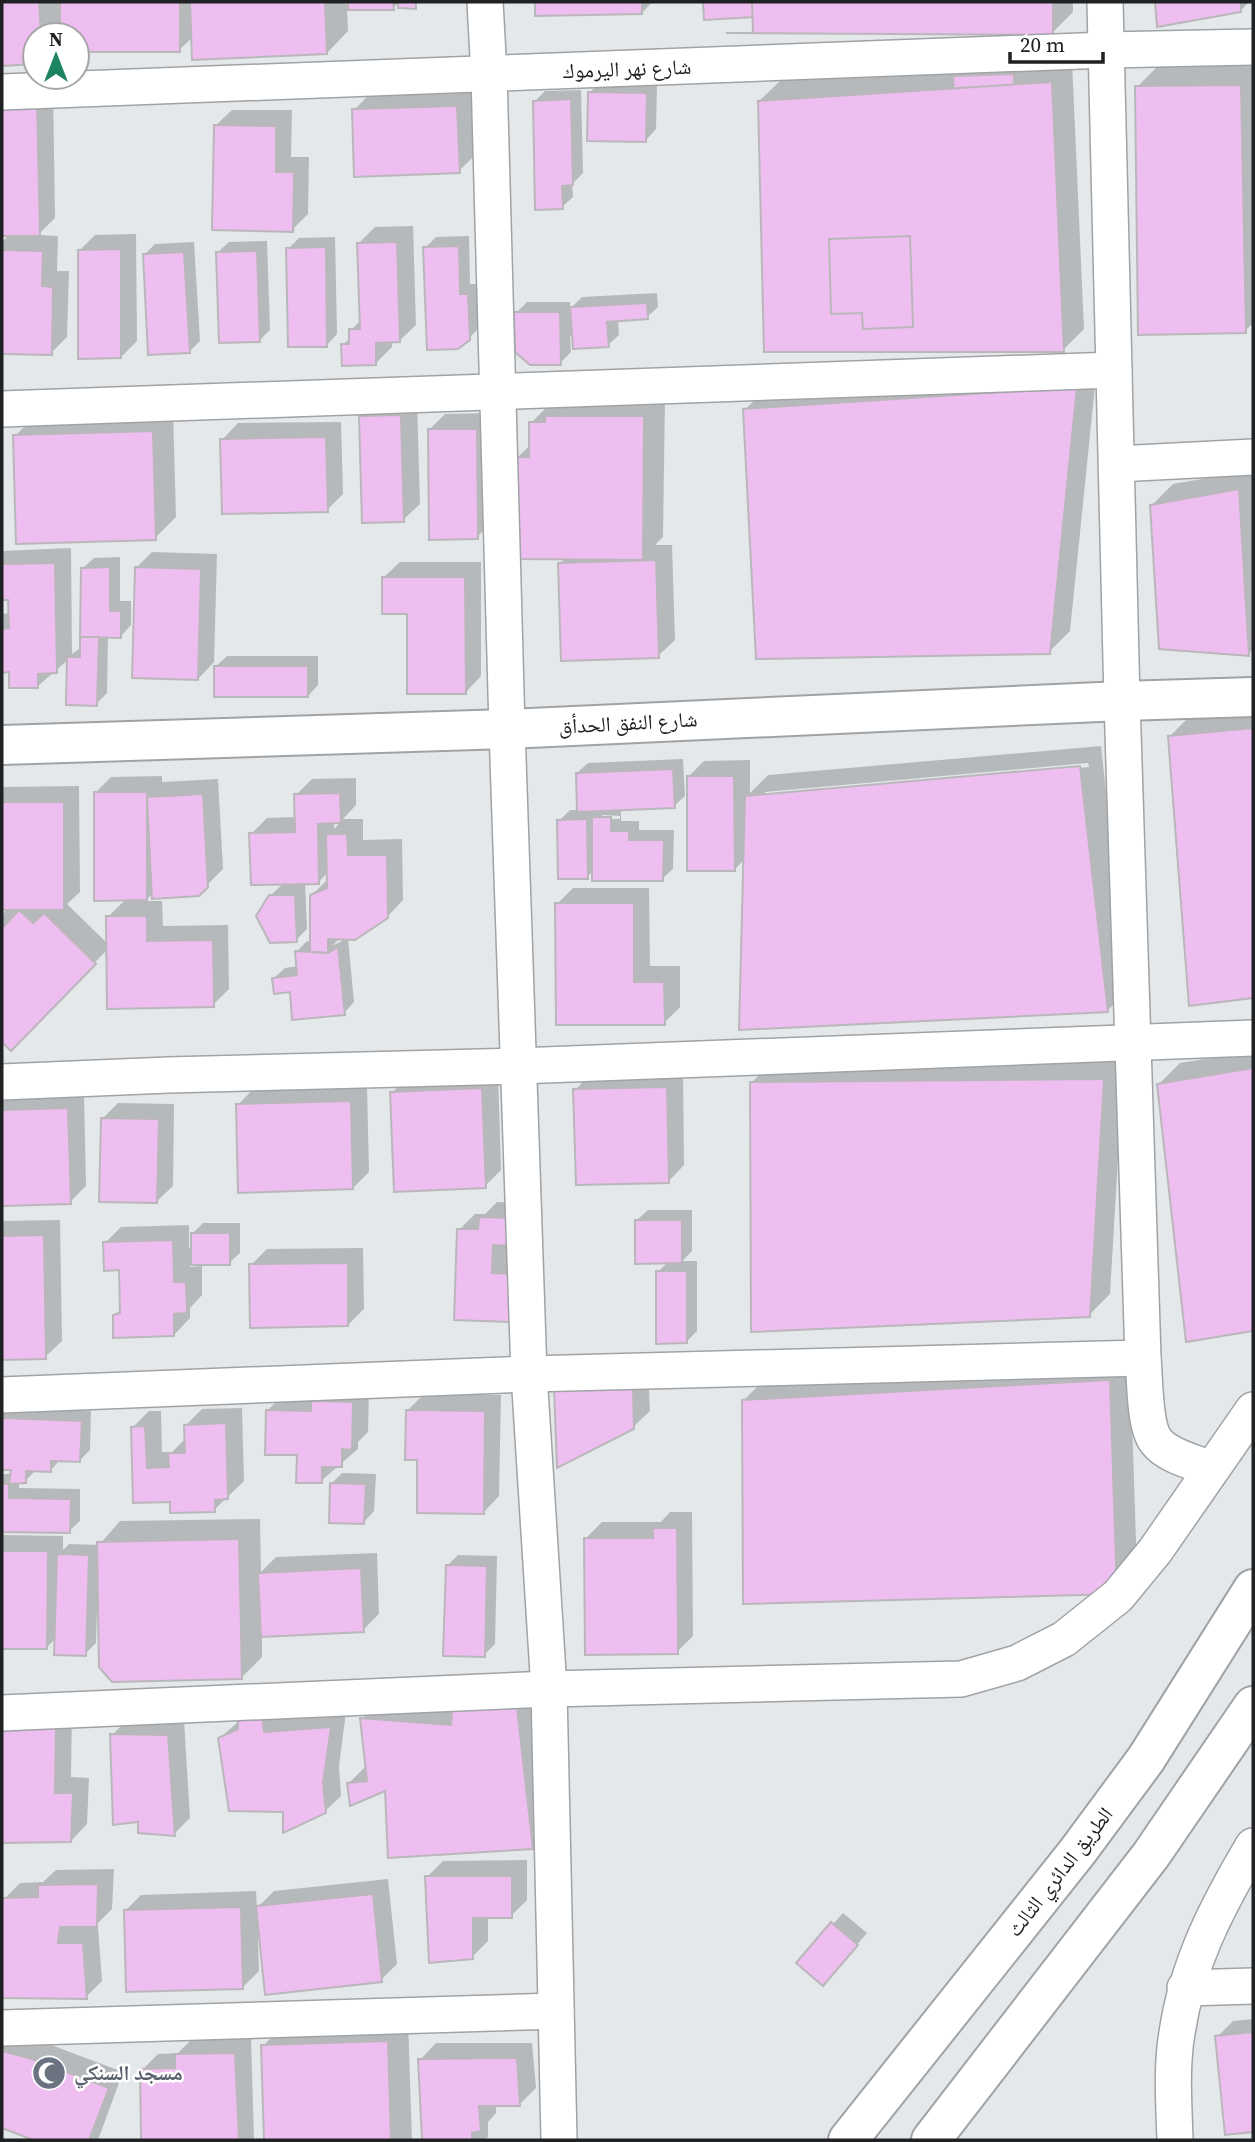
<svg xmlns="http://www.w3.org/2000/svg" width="1255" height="2142" font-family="'Source Serif 4','Noto Naskh Arabic',serif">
<rect width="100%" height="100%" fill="#e4e8eb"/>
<g fill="#0003" fill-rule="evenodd">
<path d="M2 2H346L347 5H350V2H399L393 8H347L348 31 327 53 193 37 179 50H77V35H35V62L2 65Z"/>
<path d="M537 2H652L642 13 537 14Z"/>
<path d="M705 2H1073V12L1052 33 754 15 705 18Z"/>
<path d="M1156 2H1249L1240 11 1159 25Z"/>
<path d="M1072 61 1084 329 1063 350 759 101 781 80Z"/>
<path d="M1253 65V323L1245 331 1137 87 1158 66Z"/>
<path d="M600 82 657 83 656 129 646 140 589 93Z"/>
<path d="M53 86 55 218 38 235 58 236 57 271H69L67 337 51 353 2 352V242L9 235H2V87Z"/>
<path d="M473 90 475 155 459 171 354 110 370 94Z"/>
<path d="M581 90 583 173 572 184 573 197 562 207 535 101 545 91Z"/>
<path d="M232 110H292L291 157H309L308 214 292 230 215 126Z"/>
<path d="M413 226 416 325 399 341H392V347L376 363 343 345 351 337V330L361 320 359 243 375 227Z"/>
<path d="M136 234 137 341 121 357 79 251 95 235Z"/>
<path d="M469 236 470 284H478L479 328 468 339 425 248 436 237Z"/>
<path d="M335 237 337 334 327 345 288 249 299 238Z"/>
<path d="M267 241 270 330 259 341 218 252 229 242Z"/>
<path d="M194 242 200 341 189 352 144 255 155 244Z"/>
<path d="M657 293 658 307 647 317 618 319 619 335 608 345 570 336 571 352 560 363 516 313 527 302H570V309L582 297Z"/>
<path d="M1097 366 1070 631 1049 652 745 410 766 388Z"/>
<path d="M665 396 663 537 655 545H672L675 640 658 656 560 564 566 557 518 457 531 444V423L552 402Z"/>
<path d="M417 400 420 504 403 520 361 417 377 401Z"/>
<path d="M173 411 176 517 155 538 15 436 36 415Z"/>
<path d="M492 413 493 521 477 537 429 430 445 414Z"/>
<path d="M341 422 343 494 327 510 222 440 238 423Z"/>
<path d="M1253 470V649L1248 654 1151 506 1173 484Z"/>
<path d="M71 548 72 654 82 647 83 568 94 558 120 557V601H131V625L121 636H108L107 693 96 704 69 659 38 686 10 671H2V614L10 613V598H2V551Z"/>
<path d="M152 552 217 554 214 662 198 679 136 568Z"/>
<path d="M400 562H481V676L465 693 383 578Z"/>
<path d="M227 656H318V685L308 696 216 666Z"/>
<path d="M1253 710V997L1191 1004 1170 736 1191 715Z"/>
<path d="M1101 746 1128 990 1107 1011 745 859 734 870 688 777 704 761 750 760V793L768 775ZM1088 763 1089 767 765 796V792Z"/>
<path d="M683 759 685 796 674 806 621 808V821H639V830H674L673 869 662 879 594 870 587 877 559 821 570 810H579L577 773 588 763ZM602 815 620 816V819H602Z"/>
<path d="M162 776V782L218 779 223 869 198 894 154 892 145 901H162L163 926 228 925 229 989 213 1005 108 949 11 1048 2 1039V915L8 908H2V787L79 786 80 892 67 904 108 944V917L126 899 95 793 111 777Z"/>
<path d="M356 778V805L343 819H363V840L402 839 403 900 387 917 340 938 332 946 348 938 354 1002 344 1013 291 990 274 978 285 968 298 966 296 952 307 941 312 942V895L328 879V872L319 882H305L307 929 296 940 270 896 284 883 251 834 267 818 296 817V795L312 779ZM334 821H342L334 829Z"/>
<path d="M573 888H649L650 966H680V1007L664 1023 557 904Z"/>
<path d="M1253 1051V1329L1187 1340 1159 1084 1180 1063Z"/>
<path d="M1124 1058 1110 1294 1089 1315 751 1083 773 1062Z"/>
<path d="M683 1072 684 1165 668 1182 575 1090 591 1074Z"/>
<path d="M498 1073 501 1170 485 1186 392 1093 408 1076Z"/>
<path d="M367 1086 369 1172 353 1188 238 1105 254 1088Z"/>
<path d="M84 1093 86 1186 70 1202 2 1204V1098Z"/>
<path d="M118 1103 174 1104 173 1186 156 1202 102 1119Z"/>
<path d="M497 1202 526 1203 508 1244 507 1257 528 1258 510 1321 459 1230 475 1214H485Z"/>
<path d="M648 1210H692V1251L682 1261H697V1331L687 1341 658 1272 668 1262 637 1220Z"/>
<path d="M60 1220 62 1341 45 1357 2 1358V1221Z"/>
<path d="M203 1223H240V1253L229 1263H190V1267L202 1266V1295L190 1308V1318L174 1335 114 1316 122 1308 121 1269 105 1243 121 1227 189 1225V1248H192V1234Z"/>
<path d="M363 1248 364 1309 348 1325 251 1265 267 1249Z"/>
<path d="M1130 1360 1137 1571 1116 1593 744 1400 765 1379Z"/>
<path d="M648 1370 650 1411 633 1427 558 1465Z"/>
<path d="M369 1387 368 1432 358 1442V1449L321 1481 268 1410 284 1394Z"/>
<path d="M424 1394 501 1395 499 1496 483 1513 419 1459 408 1410Z"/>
<path d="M9 1408 91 1411 90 1450 79 1461 60 1460 50 1471 36 1470 25 1481H19V1488L80 1489V1521L69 1531 2 1530V1474H12L13 1469 2 1468V1415Z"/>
<path d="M242 1408 244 1481 214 1510 172 1501 135 1502 133 1427 149 1411H161L162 1452H172L186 1438V1425L202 1409Z"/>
<path d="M342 1473 376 1474 374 1511 364 1522 332 1483Z"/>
<path d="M670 1512H692L693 1636 677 1652 586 1538 602 1522H661Z"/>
<path d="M260 1519 261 1572 276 1557 377 1553 379 1614 363 1630 262 1635V1657L241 1678 100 1611H97L96 1643 85 1654 56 1638 46 1648 2 1647V1535L63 1536V1550L69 1544 99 1545 120 1521Z"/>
<path d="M458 1555 497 1556 495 1644 484 1655 447 1566Z"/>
<path d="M538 1687 553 1826 532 1847 386 1788 349 1783 367 1765 362 1719 383 1698Z"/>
<path d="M72 1706 71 1777 89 1778 87 1824 71 1841H2L3 1725Z"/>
<path d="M346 1712 339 1766 341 1796 324 1812 284 1810 220 1738 240 1720Z"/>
<path d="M128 1719 184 1720 190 1818 174 1834 140 1820 112 1735Z"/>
<path d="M527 1860V1900L511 1916H488V1941L472 1957 427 1877 443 1861Z"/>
<path d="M114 1869 112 1909 94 1927H98L102 1981 86 1997 2 1996V1906L4 1899 20 1883 43 1882 56 1870Z"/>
<path d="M388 1879 397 1964 381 1980 260 1934 258 1935 259 1971 243 1987 125 1911 141 1895 256 1891 257 1908 274 1891Z"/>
<path d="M843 1913 867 1933 833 1973 798 1963Z"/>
<path d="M1253 2019V2130L1226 2133 1217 2037 1233 2021Z"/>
<path d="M408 2020 412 2140H266L263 2046 284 2025Z"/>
<path d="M2 2031 46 2043 123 2072 98 2140H38L2 2126Z"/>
<path d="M193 2038H251L254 2140H143L142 2070 158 2054 178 2053Z"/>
<path d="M436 2043H532L536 2088 520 2104H496V2113L488 2122V2137L485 2140H424L420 2060Z"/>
</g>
<g fill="#efbef1" stroke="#bab7ba" stroke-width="2">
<path d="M2 2H39L41 35H35V64L2 66Z"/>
<path d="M60 2H180V52H77V35H60Z"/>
<path d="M190 2H325L327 54 192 60Z"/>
<path d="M348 2H393L394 10H348Z"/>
<path d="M398 2H416V9L398 8Z"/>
<path d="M535 2H642V14L535 16Z"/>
<path d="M703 2H771V16L704 20Z"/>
<path d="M752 2H1053V35L726 33H753Z"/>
<path d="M1155 2H1241V12L1157 27Z"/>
<path d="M1014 74V83L1052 82 1055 168 956 171 953 76Z"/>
<path d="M1052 82 1064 352H764L758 101Z"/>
<path d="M1241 85 1246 333 1138 335 1135 86Z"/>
<path d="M588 92 647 93 646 142 587 141Z"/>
<path d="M571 99 573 185 562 186 563 209 535 210 533 101Z"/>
<path d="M2 102H37L40 236H2Z"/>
<path d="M457 106 460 173 354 177 352 109Z"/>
<path d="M214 125 276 126V172H294L293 232 212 230Z"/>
<path d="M910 236 913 327 863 329 862 313 831 314 829 239Z"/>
<path d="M397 242 400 342 376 343V365L342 366 341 344H349V329H360L357 243Z"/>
<path d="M459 246 460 294H468L470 340 458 349 427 350 423 247Z"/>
<path d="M326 247 327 347H288L286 248Z"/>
<path d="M121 249V358L78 359V250Z"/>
<path d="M2 250 43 251 42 286 53 287 52 355 2 354Z"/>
<path d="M257 251 260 342 219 343 216 252Z"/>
<path d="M184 252 190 353 148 355 143 254Z"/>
<path d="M647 303 648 319 607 322 609 347 573 349 570 307Z"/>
<path d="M514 312H560L561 365H530L515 352Z"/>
<path d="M1077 387 1050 654 756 659 743 409Z"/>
<path d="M401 415 404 522 362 523 359 416Z"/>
<path d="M545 416H644L643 560 515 559 516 457H529V422H545Z"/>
<path d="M428 429H477L478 539 429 540Z"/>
<path d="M153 431 156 540 16 544 13 435Z"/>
<path d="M326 437 328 512 222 514 220 439Z"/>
<path d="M1239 489 1249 656 1159 649 1150 505Z"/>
<path d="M656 560 659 658 561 661 558 563Z"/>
<path d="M55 563 57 673 38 674V688H9V672L2 673V629L9 628 8 600H2V564Z"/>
<path d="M110 567V611H121V638L80 637 81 568Z"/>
<path d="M135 567 201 569 198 680 132 678Z"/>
<path d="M382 577H465L466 694H407V614H382Z"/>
<path d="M80 637H99L97 706 66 705 67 657H80Z"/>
<rect x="214" y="666" width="94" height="31"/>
<path d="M1253 728V998L1189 1006 1168 736Z"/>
<path d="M1080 766 1108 1012 739 1030 745 796Z"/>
<path d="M673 769 675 808 577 812 576 773Z"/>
<path d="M687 776H734L735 871H687Z"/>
<path d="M94 792H147V900L94 901Z"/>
<path d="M340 793 341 823 318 824 319 884 251 885 249 833 295 832 294 794Z"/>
<path d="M203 794 208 887 199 896 152 899 147 797Z"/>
<rect x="2" y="802" width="62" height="108"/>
<path d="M592 817H611V831H629V840H664L663 881H592Z"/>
<path d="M587 819 588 879H558L557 820Z"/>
<path d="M326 834H347L348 855H387L388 918 355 940 328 939V953L310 952V895L327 888Z"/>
<path d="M269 895H295L297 942 270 943 256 916Z"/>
<path d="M555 903H634V982H664L665 1025H556Z"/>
<path d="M19 910 33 923 44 913 96 964 11 1051 2 1042V924L4 926Z"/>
<path d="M106 916H147V941L213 940 214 1007 107 1009Z"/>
<path d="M338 947 345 1015 292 1020 290 992 274 994 272 978 297 975 295 951 328 953Z"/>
<path d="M1253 1068V1331L1186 1342 1157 1084Z"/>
<path d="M1104 1079 1090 1317 751 1332 750 1082Z"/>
<path d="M667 1087 669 1183 576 1185 573 1089Z"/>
<path d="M482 1088 486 1188 394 1192 390 1092Z"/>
<path d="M351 1101 353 1189 238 1193 236 1104Z"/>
<path d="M68 1108 71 1204 2 1206V1110Z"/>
<path d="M101 1118 159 1119 157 1203 99 1202Z"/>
<path d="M479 1217 511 1218 510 1246 493 1245 492 1273 513 1274 511 1322 454 1320 457 1229H478Z"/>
<path d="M635 1220H682V1263L635 1264Z"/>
<rect x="191" y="1233" width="39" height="32"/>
<path d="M44 1235 46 1359 2 1360V1236Z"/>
<path d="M173 1240 174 1282H186L187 1313 174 1314V1336L113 1338V1315L120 1313 119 1270 104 1271 103 1242Z"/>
<path d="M348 1263V1326L250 1328 249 1264Z"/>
<path d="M656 1271H687V1343L656 1344Z"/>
<path d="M1110 1380 1117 1594 743 1604 742 1400Z"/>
<path d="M633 1386 634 1429 557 1468 554 1388Z"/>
<path d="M311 1401 353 1402 352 1450 342 1449V1467H322V1483H296L297 1455H265L266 1410 311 1411Z"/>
<path d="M406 1410 485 1411 484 1514 417 1513V1460H405Z"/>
<path d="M2 1418 82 1421 80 1462 51 1461V1472L26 1471V1483L9 1484 11 1470H2Z"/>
<path d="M226 1423 228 1499 215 1500V1512L170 1513V1502L133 1503 131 1427 145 1426 147 1468 169 1467 168 1453H185L184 1425Z"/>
<path d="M330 1483 366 1484 364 1524 329 1523Z"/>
<path d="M2 1484H9V1498L71 1499 70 1533 2 1532Z"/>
<path d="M653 1528H677L678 1654 585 1655 584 1538H653Z"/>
<path d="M239 1539 242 1679 112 1682 99 1667 97 1542Z"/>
<path d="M2 1551H48L47 1649H2Z"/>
<path d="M57 1554 89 1555 86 1656 54 1655Z"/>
<path d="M446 1565 487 1566 485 1657 443 1656Z"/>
<path d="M361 1568 364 1632 261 1637 258 1573Z"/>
<path d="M517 1707 533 1849 388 1858 385 1791 350 1806 347 1783 367 1781 360 1718 451 1725 452 1710Z"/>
<path d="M238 1712H262L264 1732 331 1727 323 1783 326 1813 283 1833V1812L229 1811 218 1738 238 1729Z"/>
<path d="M56 1721 55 1793H73L71 1842 2 1843V1724Z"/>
<path d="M110 1734 168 1735 175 1836 138 1833V1822L113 1825Z"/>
<path d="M425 1876H512V1918H473V1959L429 1963Z"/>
<path d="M98 1884 97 1927H60L58 1943H83L87 1999 2 1998V1898L38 1897V1885Z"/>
<path d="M373 1894 382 1982 265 1995 256 1906Z"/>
<path d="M241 1907 243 1989 126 1992 124 1910Z"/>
<path d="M831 1922 858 1945 823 1986 796 1963Z"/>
<path d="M1253 2032V2132L1225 2135 1215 2036Z"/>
<path d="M388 2041 391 2140H264L261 2045Z"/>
<path d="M2 2051 29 2058 109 2088 89 2140H33L2 2128Z"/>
<path d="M235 2053 239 2140H141L140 2069 175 2068V2054Z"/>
<path d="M517 2058 520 2106H479L481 2131 472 2133V2140H422L418 2059Z"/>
</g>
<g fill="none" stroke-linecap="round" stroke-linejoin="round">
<g stroke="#a0a3a6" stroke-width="38">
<g id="minor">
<path d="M485 2 489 75 507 729 529 1374 549 1689 559 2140"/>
<path d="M1105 2 1122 701 1143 1358C1145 1378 1144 1426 1156 1441 1167 1456 1194 1462 1211 1469"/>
<path d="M2 92 1106 50 1253 47"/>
<path d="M2 409 1114 370"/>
<path d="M1117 464 1253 457"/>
<path d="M2 1082 168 1075 518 1066 1253 1038"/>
<path d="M2 1395 529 1374 1143 1358"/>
<path d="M2 1713 549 1689 961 1679 1017 1663 1064 1639 1118 1596 1155 1551 1253 1410"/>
<path d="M1185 1988 1253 1986"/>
<path d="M2 2028 556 2011"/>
<path d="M1175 2140C1174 2106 1171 2067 1177 2033 1187 1964 1218 1905 1253 1846"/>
</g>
</g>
<g stroke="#a0a3a6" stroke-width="42">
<path id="major" d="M2 745 507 729 1122 701 1253 697"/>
</g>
<g stroke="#a0a3a6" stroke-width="42">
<g id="highway">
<path d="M848 2140 1078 1851 1146 1759 1253 1589"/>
<path d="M931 2140 1151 1855 1253 1706"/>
</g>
</g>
<use href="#minor" stroke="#fff" stroke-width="35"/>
<use href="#major" stroke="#fff" stroke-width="38"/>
<use href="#highway" stroke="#fff" stroke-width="38"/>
</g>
<defs>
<g id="mosque-disc" transform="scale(1.75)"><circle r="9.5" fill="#6b7280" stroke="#fff"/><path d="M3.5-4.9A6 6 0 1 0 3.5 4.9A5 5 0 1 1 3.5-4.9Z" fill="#fff"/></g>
</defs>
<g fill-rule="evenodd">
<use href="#mosque-disc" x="49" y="2073"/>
</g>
<g text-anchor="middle" stroke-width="5" stroke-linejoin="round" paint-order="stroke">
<g font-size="21" fill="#202122" stroke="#fff">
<text transform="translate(627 69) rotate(-2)" y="7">شارع نهر اليرموك</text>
<text transform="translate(628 723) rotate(-3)" y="7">شارع النفق الحدأق</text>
<text transform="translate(1060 1872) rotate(-52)" y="7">الطريق الدائري الثالث</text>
</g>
<g font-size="21" font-weight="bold" fill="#5b616d" stroke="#fff" text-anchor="start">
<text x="74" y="2080">مسجد السنكي</text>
</g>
</g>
<rect width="1255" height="2142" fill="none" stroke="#202122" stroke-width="7"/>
<g transform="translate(56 56)"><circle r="33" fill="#ffffff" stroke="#a6a6a7" stroke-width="2"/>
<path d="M0-5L12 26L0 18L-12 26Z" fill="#1d8460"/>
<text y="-10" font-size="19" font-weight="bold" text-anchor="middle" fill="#202122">N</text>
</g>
<path d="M1010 52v10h93v-10" fill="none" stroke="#202122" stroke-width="3.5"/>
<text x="1020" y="52" font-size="21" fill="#202122" stroke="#ffffff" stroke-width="5" paint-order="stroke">20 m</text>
</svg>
